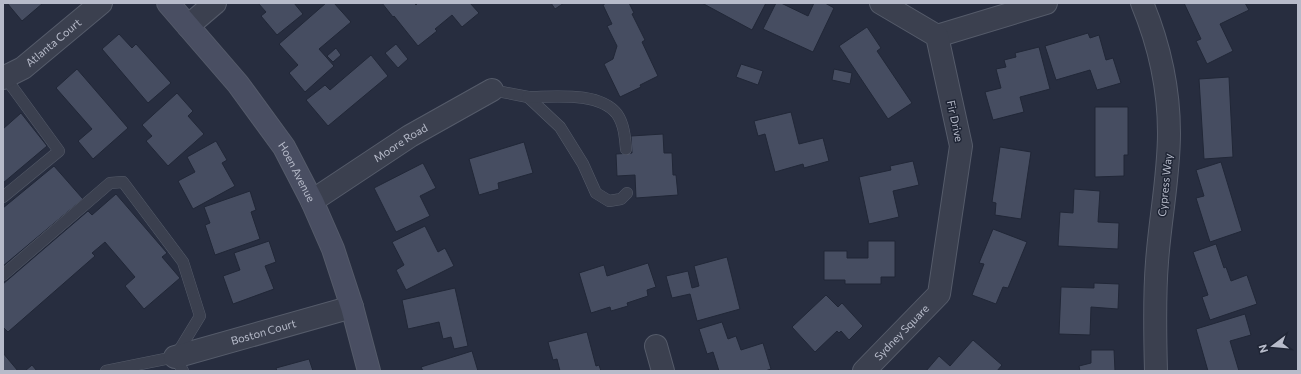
<svg xmlns="http://www.w3.org/2000/svg" width="1301" height="374" font-family="Commissioner,sans-serif">
<rect width="100%" height="100%" fill="#272d3f"/>
<g fill="#464d61" stroke="#212737">
<path d="M7 3H43L22 21Z"/>
<path d="M258 3H294L303 14 277 35 261 16 266 12Z"/>
<path d="M326 3H334L351 22 319 49 334 66 305 92 289 73 298 65 279 44Z"/>
<path d="M382 3H414L416 5 418 3H470L479 13 462 27 452 15 435 29 437 31 418 46 394 16 393 17Z"/>
<path d="M551 3H564L555 9Z"/>
<path d="M606 3H629L634 13 632 14 645 40 642 42 658 76 640 85 641 87 620 97 604 64 613 59 617 46 607 26 612 24 603 5Z"/>
<path d="M702 3H766L752 30Z"/>
<path d="M776 3H781L808 16 814 3H825L834 8 813 52 763 29Z"/>
<path d="M1184 3H1245L1249 10 1220 24 1233 51 1207 64 1196 41 1201 39Z"/>
<path d="M867 27 881 48 877 51 912 103 888 119 839 46Z"/>
<path d="M1088 33 1090 38 1099 35 1106 60 1113 58 1121 83 1097 90 1090 70 1056 80 1045 46Z"/>
<path d="M119 34 132 48 136 44 171 83 148 103 102 49Z"/>
<path d="M396 44 408 59 398 68 385 53Z"/>
<path d="M1039 47 1050 89 1020 97 1024 112 993 120 985 92 1001 88 996 69 1006 67 1004 60 1016 57 1015 53Z"/>
<path d="M336 48 341 55 333 62 327 56Z"/>
<path d="M371 55 388 76 328 126 306 100 325 85 330 90Z"/>
<path d="M741 64 763 71 758 85 736 77Z"/>
<path d="M77 69 128 128 93 159 78 141 92 129 56 88Z"/>
<path d="M834 69 852 73 850 84 832 80Z"/>
<path d="M1229 77 1233 157 1204 159 1199 79Z"/>
<path d="M177 93 193 111 188 116 204 134 168 166 146 141 152 136 142 125Z"/>
<path d="M1095 107H1128V155H1124V176L1095 177Z"/>
<path d="M791 112 799 144 823 138 829 161 804 168 803 164 775 172 765 134 758 136 754 121Z"/>
<path d="M21 113 47 146 3 183V129Z"/>
<path d="M663 134 664 153H672L673 175H676L678 195 636 198 635 175 617 176 616 154 632 153 631 136Z"/>
<path d="M216 141 227 160 222 163 235 186 193 209 178 181 195 172 187 157Z"/>
<path d="M524 142 533 173 498 183 499 189 479 195 469 159Z"/>
<path d="M1000 147 1031 152 1021 219 995 215 996 203 992 202Z"/>
<path d="M913 161 919 185 893 191 899 217 869 224 859 177 891 170 890 166Z"/>
<path d="M1221 162 1242 231 1210 242 1196 198 1204 196 1196 170Z"/>
<path d="M423 163 436 188 420 196 430 216 396 232 374 188Z"/>
<path d="M54 166 83 199 3 266V208Z"/>
<path d="M1074 189 1100 191 1098 222 1119 223 1118 249 1058 246 1060 212 1073 213Z"/>
<path d="M250 191 256 210 251 212 260 239 215 255 205 225 210 223 204 207Z"/>
<path d="M116 194 167 253 162 257 180 278 144 309 125 286 135 277 105 242 92 253 95 256 8 332 4 328 3 329V284L88 211 92 215Z"/>
<path d="M425 226 438 252 445 248 454 266 406 290 396 270 404 265 392 242Z"/>
<path d="M993 229 1027 242 1008 288 1003 287 996 304 972 295 984 264 979 263Z"/>
<path d="M269 241 276 262 265 266 274 289 233 304 223 276 240 270 234 253Z"/>
<path d="M868 241H895V277H881V284H845V280H824V251H847V258H868Z"/>
<path d="M1216 244 1224 268 1226 267 1231 281 1247 275 1257 304 1210 320 1202 297 1208 295 1193 252Z"/>
<path d="M727 257 740 309 697 321 690 294 672 298 666 276 688 271 692 288 699 286 694 266Z"/>
<path d="M648 263 656 287 647 290 648 296 627 303 628 306 611 311 610 307 591 313 579 273 604 265 607 276Z"/>
<path d="M1094 283 1119 284 1118 309 1091 307 1090 335 1059 334 1061 287 1094 288Z"/>
<path d="M455 288 468 346 454 349 451 337 443 339 439 322 408 329 402 300Z"/>
<path d="M826 295 838 307 842 303 863 326 849 340 841 331 839 333 837 331 815 352 792 327Z"/>
<path d="M1245 314 1251 335 1230 341 1239 371H1208L1196 329Z"/>
<path d="M722 322 728 339 736 336 741 350 763 343 771 369 765 371H719L713 352 707 354 699 329Z"/>
<path d="M587 332 596 366 599 365 601 371H560L557 359 553 360 548 342Z"/>
<path d="M973 340 1002 365 997 371H926L939 356 950 366Z"/>
<path d="M1091 350H1114L1115 371H1080L1079 366 1091 363Z"/>
<path d="M472 351 478 371H423L421 367Z"/>
<path d="M3 353 18 371H3Z"/>
<path d="M309 359 313 371H277L276 368Z"/>
<path d="M32 365 37 371H25Z"/>
</g>
<g fill="none" stroke-linecap="round" stroke-linejoin="round">
<g stroke="#555b6a" stroke-width="12">
<g id="lane">
<path d="M492 90 528 97 560 127 583 164 596 193 609 201 621 199 627 193"/>
<path d="M528 97C553 97 599 91 617 114 624 124 625 137 626 149"/>
<path d="M3 197 59 151 5 77"/>
<path d="M3 275 110 183 123 182 183 262 200 316 175 357 106 371"/>
<path d="M175 357 183 371"/>
</g>
</g>
<g stroke="#555b6a" stroke-width="24">
<g id="street">
<path d="M1142 3C1159 44 1169 89 1169 133 1169 176 1160 219 1157 262 1154 298 1155 335 1156 371"/>
<path d="M188 26 215 3"/>
<path d="M937 36 1046 3"/>
<path id="s1" d="M3 78 23 68 101 3"/>
<path id="s2" d="M312 201 410 136 492 90"/>
<path d="M656 346 663 371"/>
<path id="s3" d="M175 357 352 307"/>
<path id="s4" d="M864 371 939 294 961 146 937 36 881 3"/>
</g>
</g>
<g stroke="#555b6a" stroke-width="24">
<g id="secondary">
<path id="s5" d="M168 3 238 84 284 147 312 201 333 249 352 307 369 371"/>
</g>
</g>
<use href="#lane" stroke="#3b404f" stroke-width="11"/>
<use href="#street" stroke="#3b404f" stroke-width="22"/>
<use href="#secondary" stroke="#494e62" stroke-width="22"/>
</g>
<g text-anchor="middle" stroke-width="3" stroke-linejoin="round" paint-order="stroke">
<g font-size="11" fill="#b7bbca" stroke="#1f2535">
<text dy="4" stroke="none"><textPath href="#s1" startOffset="62">Atlanta Court</textPath></text>
<text transform="translate(955 121) rotate(78)" y="4">Fir Drive</text>
<text dy="4" stroke="none"><textPath href="#s2" startOffset="106">Moore Road</textPath></text>
<text dy="4" stroke="none"><textPath href="#s5" startOffset="213">Hoen Avenue</textPath></text>
<text transform="translate(1165 185) rotate(-84)" y="4">Cypress Way</text>
<text dy="4" stroke="none"><textPath href="#s3" startOffset="92">Boston Court</textPath></text>
<text dy="4" stroke="none"><textPath href="#s4" startOffset="54">Sydney Square</textPath></text>
</g>
</g>
<rect width="1301" height="374" fill="none" stroke="#b7bbca" stroke-width="8"/>
<g transform="translate(1273 346) rotate(254)" stroke="#1f2535" stroke-width="3" paint-order="stroke">
<path d="M0-3L7 15L0 10L-7 15Z" fill="#b7bbca"/>
<text y="-6" font-size="11" font-weight="bold" text-anchor="middle" fill="#b7bbca">N</text>
</g>
</svg>
